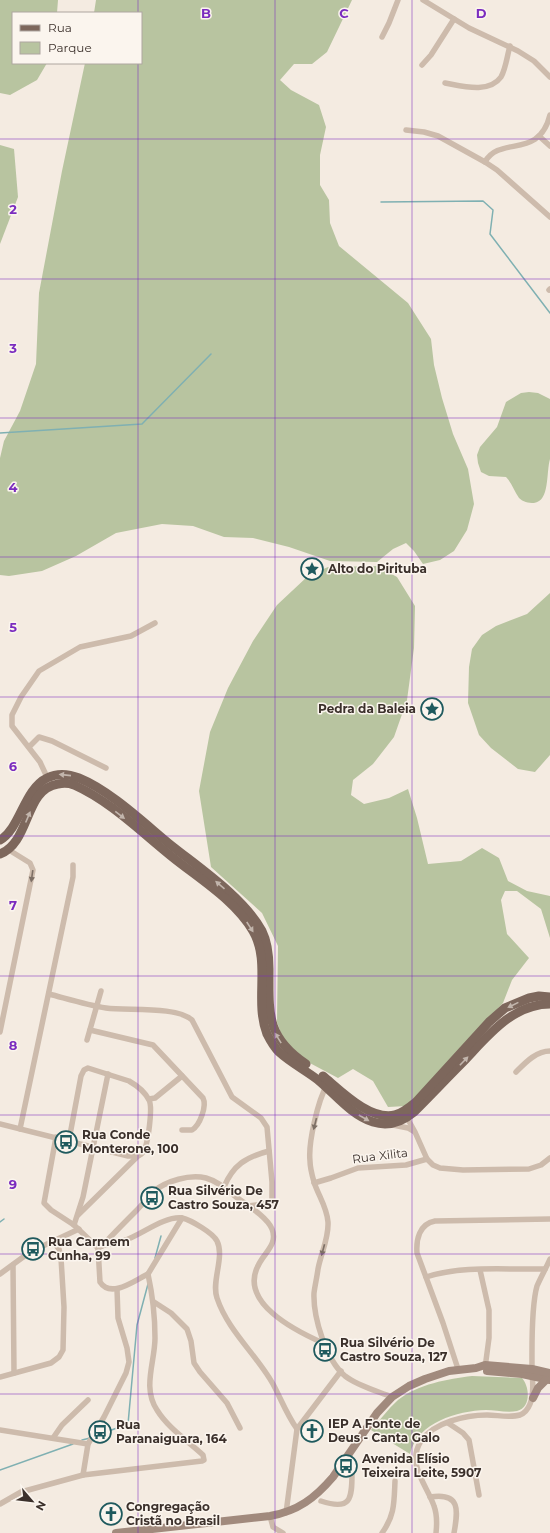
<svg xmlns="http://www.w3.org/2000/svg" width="550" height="1533" font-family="Montserrat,sans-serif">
<rect width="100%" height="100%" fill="#f4ebe1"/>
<g fill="#b8c4a0">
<path d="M0 0H58L57 13H13V63H47L37 80 10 95 0 93Z"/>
<path d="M96 0H352L327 52 312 64H294L280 80 291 90 319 105 326 127 320 155V185L329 200 330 223 339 246 408 303 431 339 434 365 442 398 453 434 468 469 474 504 467 530 454 551 440 560 423 564 414 551 406 543 393 549 377 562 330 561 289 547 253 538 224 537 193 526 162 524 116 533 76 556 42 571 9 576 0 575V458L4 441 20 411 36 364 39 293 62 171 85 63H141V13H94Z"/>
<path d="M0 145 14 149 18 197 0 244Z"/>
<path d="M529 392 538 393 550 399V459C546 473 550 501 534 503 528 503 523 502 519 498 514 491 512 483 506 477L489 476 481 472 478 463 477 455 480 447 497 427 506 402 521 393Z"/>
<path d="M377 566 397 577 415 606 414 648 407 700 394 737 373 764 353 780 351 795 364 804 389 798 408 789 417 818 428 864 461 861 482 848 499 858 508 881 527 891 550 896V938L541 909 517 891H505L501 900 507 934 529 958 512 980 503 1003 407 1106 388 1107 373 1081 353 1069 338 1078 306 1061 283 1039 277 1022 278 946 262 913 211 867 199 791 210 732 228 688 253 641 277 605 308 576 328 567Z"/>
<path d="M550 593V755L535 772 518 769 491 748 479 735 468 703 469 667 472 649 482 635 496 626 527 614Z"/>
<path d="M472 1376 522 1378C530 1387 531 1408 517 1411 507 1413 495 1410 486 1410 457 1411 418 1422 410 1454L371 1430C380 1420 388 1409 398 1400 418 1384 448 1379 472 1376Z"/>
</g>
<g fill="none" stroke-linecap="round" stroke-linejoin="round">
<g stroke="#7fb0b2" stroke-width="1.5">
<path d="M381 202 483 201 493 210 490 234 550 313"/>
<path d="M0 433 142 424 211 354"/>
<path d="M0 1222 4 1219"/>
<path d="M155 1258 161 1236"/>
<path d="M95 1436 128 1424 137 1325 148 1284"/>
<path d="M82 1440 90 1438"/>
<path d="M0 1470 73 1444"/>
</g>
<g stroke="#cdbbac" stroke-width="5.5">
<path d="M423 0 469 28 518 51 534 61 550 77"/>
<path d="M382 37 389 23 398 0"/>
<path d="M422 65 431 55 454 19"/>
<path d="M445 83C462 86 489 94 501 77 506 68 507 56 510 46"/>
<path d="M406 130 424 132 438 136 485 162 497 170 550 217"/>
<path d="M539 136 550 146"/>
<path d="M485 162C500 135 539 160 550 115"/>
<path d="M549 290 550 289"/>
<path d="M29 747 39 737 52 741 106 768"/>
<path d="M47 777 40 762 12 726V715L21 697 39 671 80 647 131 636 155 623"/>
<path d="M49 994C68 999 87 1005 106 1008 127 1011 177 1006 192 1020L232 1097 261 1118 267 1127 272 1182V1203L248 1206"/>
<path d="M90 1030 153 1045 203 1098C207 1106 200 1125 192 1130H182"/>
<path d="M0 1032 33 870 30 863 9 850"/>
<path d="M87 1040 101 991"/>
<path d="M516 1072C525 1063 536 1051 550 1051"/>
<path d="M327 1085C318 1100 308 1143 310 1161 310 1168 312 1175 314 1182 318 1195 327 1207 328 1222 329 1238 321 1253 318 1269 317 1277 315 1285 314 1293 313 1317 326 1360 345 1376 358 1386 377 1391 392 1397"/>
<path d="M149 1099 155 1098 182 1076"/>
<path d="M406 1116 415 1132 427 1159 433 1165 440 1168 463 1170 529 1169 541 1165 550 1158"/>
<path d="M0 1124 128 1156C133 1156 140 1157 143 1152 148 1146 153 1107 149 1100 145 1092 136 1085 129 1081L88 1068 84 1070 81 1076 69 1140"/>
<path d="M393 1125 408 1128 413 1131"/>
<path d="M20 1129 73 877V865"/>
<path d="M56 1137 44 1203 51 1210 74 1225 98 1248"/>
<path d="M314 1183 331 1178 358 1168 406 1165 427 1159"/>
<path d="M224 1187C233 1165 246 1157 269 1151"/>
<path d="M78 1215 139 1155"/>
<path d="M74 1225 83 1197 108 1074"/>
<path d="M102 1246C109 1244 117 1243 123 1241 140 1236 163 1216 182 1218 191 1220 213 1233 217 1241 225 1257 211 1282 217 1298 228 1331 256 1354 273 1384 281 1399 287 1415 297 1429"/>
<path d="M98 1248 102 1246C113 1234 124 1223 136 1211 142 1205 148 1197 154 1191 167 1181 189 1174 206 1178 217 1181 227 1189 236 1197 247 1205 267 1217 272 1229 278 1244 265 1252 259 1264 237 1302 296 1331 323 1343"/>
<path d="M98 1248 100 1282C111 1299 135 1280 148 1274"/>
<path d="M13 1265 14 1373"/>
<path d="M480 1270 489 1310V1338L485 1368"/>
<path d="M0 1274 30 1252 79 1229"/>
<path d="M426 1277C462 1265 507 1270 545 1269"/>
<path d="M154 1302 171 1313 187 1329 191 1341 194 1363 200 1372 227 1403 240 1428"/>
<path d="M458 1369 443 1323 417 1253C416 1240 419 1224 435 1221L550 1219"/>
<path d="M0 1377 51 1363 59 1357 63 1350 64 1307 61 1258 59 1249 53 1241"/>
<path d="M448 1423 463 1433 469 1440 479 1495"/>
<path d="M0 1430 88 1444"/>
<path d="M53 1438 62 1425 88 1400"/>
<path d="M83 1475 88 1444 104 1417 126 1373 129 1362 127 1348 118 1318 117 1289"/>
<path d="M430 1497C461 1492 458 1511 454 1533"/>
<path d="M321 1501C351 1511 352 1499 352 1473"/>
<path d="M0 1504 21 1492 83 1475 202 1461 204 1460 203 1455C188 1441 168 1428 157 1410 142 1388 155 1362 155 1338 155 1314 153 1297 148 1274L182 1218"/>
<path d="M286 1513 297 1429 341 1371"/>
<path d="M270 1516 273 1527 283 1533"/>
<path d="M382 1533C395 1515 394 1502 395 1481"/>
<path d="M436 1533C437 1524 437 1514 434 1506 427 1485 406 1464 421 1441 434 1422 466 1415 487 1415 497 1415 510 1418 520 1415 525 1413 528 1409 530 1404 535 1393 532 1380 532 1368 532 1346 531 1307 537 1286 541 1277 546 1268 550 1259"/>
</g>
<g stroke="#a18a7d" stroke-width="8">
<path d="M487 1371 522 1374 550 1380"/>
<path d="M533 1398 538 1388 547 1379"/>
<path d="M116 1533 270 1516C298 1511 315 1498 333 1477L377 1413 392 1397 409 1386 425 1379 449 1371 476 1368 485 1365 532 1369 550 1373"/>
</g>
<g stroke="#7d675c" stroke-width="9">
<path d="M0 840C20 829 24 789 47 778 57 773 69 774 79 778 111 791 145 824 172 846 201 869 244 898 262 931 268 943 269 956 269 969 269 1014 266 1037 306 1064"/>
<path d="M0 854C31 842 24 789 58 784 63 783 69 783 74 785 110 801 140 831 171 856 198 878 235 900 253 931 271 962 254 1001 267 1034 270 1040 274 1047 279 1052 291 1063 305 1070 318 1080 335 1094 351 1115 373 1122 389 1127 402 1122 414 1112 431 1095 447 1078 463 1062 487 1037 512 1004 550 1004"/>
<path d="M323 1076C341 1091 370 1121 395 1115 403 1113 410 1107 416 1102L489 1022 505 1008 529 998 539 996 550 997"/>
</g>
</g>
<defs><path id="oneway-solid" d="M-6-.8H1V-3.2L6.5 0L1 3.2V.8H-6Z"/></defs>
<g fill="#c2b5ac">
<use href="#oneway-solid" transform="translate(65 775) rotate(-174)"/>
<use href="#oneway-solid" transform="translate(120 815) rotate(38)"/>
<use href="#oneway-solid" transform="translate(28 817) rotate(-67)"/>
<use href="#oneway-solid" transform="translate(220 885) rotate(-139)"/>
<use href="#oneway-solid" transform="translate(250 927) rotate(57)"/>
<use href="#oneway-solid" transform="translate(513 1005) rotate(154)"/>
<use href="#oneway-solid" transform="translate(278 1038) rotate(-122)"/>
<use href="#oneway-solid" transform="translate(464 1061) rotate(-46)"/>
<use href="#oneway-solid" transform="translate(364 1118) rotate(30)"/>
</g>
<g fill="#7d6f65">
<use href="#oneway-solid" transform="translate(32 876) rotate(98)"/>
<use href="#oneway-solid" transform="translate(315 1124) rotate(104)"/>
<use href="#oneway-solid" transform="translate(323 1250) rotate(105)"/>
</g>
<path fill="none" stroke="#7b2cbf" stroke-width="1" stroke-opacity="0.55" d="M138 0V13M275 0V1533M412 0V1533M138 63V1533M0 139H550M0 279H550M0 418H550M0 557H550M0 697H550M0 836H550M0 976H550M0 1115H550M0 1254H550M0 1394H550"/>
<defs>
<g id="sight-ring" transform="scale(1.15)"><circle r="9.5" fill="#fbf5ee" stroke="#1f5a5e" stroke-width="1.5"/><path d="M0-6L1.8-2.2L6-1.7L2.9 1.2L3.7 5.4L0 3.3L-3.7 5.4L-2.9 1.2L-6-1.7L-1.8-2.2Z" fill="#1f5a5e"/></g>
<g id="bus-ring" transform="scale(1.15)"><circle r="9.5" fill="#fbf5ee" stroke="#1f5a5e" stroke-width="1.5"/><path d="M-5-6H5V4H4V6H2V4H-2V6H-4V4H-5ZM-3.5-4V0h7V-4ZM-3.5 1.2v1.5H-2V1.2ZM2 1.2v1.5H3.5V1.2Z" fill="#1f5a5e"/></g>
<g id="church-ring" transform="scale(1.15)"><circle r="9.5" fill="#fbf5ee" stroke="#1f5a5e" stroke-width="1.5"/><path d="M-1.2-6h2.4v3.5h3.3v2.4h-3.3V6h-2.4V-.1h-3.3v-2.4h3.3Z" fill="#1f5a5e"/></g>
</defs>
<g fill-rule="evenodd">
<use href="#sight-ring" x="312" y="569"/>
<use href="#sight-ring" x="432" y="709"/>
<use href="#bus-ring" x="66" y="1142"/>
<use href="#bus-ring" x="152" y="1198"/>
<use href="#bus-ring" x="33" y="1249"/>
<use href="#bus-ring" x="325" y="1350"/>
<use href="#church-ring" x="312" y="1431"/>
<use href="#bus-ring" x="100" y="1432"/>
<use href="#bus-ring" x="346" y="1466"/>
<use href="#church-ring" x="111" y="1514"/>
</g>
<g text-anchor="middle" stroke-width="3" stroke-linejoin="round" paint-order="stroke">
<g font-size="12" font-weight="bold" fill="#3b302b" stroke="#fbf5ee" text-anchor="start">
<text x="328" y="573">Alto do Pirituba</text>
<text x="416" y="713" text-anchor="end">Pedra da Baleia</text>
<text x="82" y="1139">Rua Conde<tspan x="82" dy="14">Monterone, 100</tspan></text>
<text x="168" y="1195">Rua Silvério De<tspan x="168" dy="14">Castro Souza, 457</tspan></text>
<text x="48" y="1246">Rua Carmem<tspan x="48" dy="14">Cunha, 99</tspan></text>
<text x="340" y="1347">Rua Silvério De<tspan x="340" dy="14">Castro Souza, 127</tspan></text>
<text x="328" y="1428">IEP A Fonte de<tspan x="328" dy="14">Deus - Canta Galo</tspan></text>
<text x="116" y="1429">Rua<tspan x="116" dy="14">Paranaiguara, 164</tspan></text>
<text x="362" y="1463">Avenida Elísio<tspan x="362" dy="14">Teixeira Leite, 5907</tspan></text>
<text x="126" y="1511">Congregação<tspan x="126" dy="14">Cristã no Brasil</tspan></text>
</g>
<g font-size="12" fill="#3b302b" stroke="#fbf5ee">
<text transform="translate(380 1156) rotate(-7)" y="4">Rua Xilita</text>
</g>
</g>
<g font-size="13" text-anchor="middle" font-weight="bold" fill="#7b2cbf" stroke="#fbf5ee" stroke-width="3" stroke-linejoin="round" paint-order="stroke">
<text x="206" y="18">B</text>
<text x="344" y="18">C</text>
<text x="481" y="18">D</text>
<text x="13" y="214">2</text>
<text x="13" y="353">3</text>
<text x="13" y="492">4</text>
<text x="13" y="632">5</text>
<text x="13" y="771">6</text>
<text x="13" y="910">7</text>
<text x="13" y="1050">8</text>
<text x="13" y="1189">9</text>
</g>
<rect x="12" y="12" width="130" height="52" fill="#fbf5ee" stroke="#aea6a0"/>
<rect x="20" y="25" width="20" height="6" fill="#7d675c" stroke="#aea6a0"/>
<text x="48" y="32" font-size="12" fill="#3b302b">Rua</text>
<rect x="20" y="42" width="20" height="12" fill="#b8c4a0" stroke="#aea6a0"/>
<text x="48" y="52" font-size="12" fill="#3b302b">Parque</text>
<g transform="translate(32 1501) rotate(118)" stroke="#fbf5ee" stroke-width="3" paint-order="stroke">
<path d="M0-3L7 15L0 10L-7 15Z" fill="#3b302b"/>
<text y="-6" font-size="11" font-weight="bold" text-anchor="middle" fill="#3b302b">N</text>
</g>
</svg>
